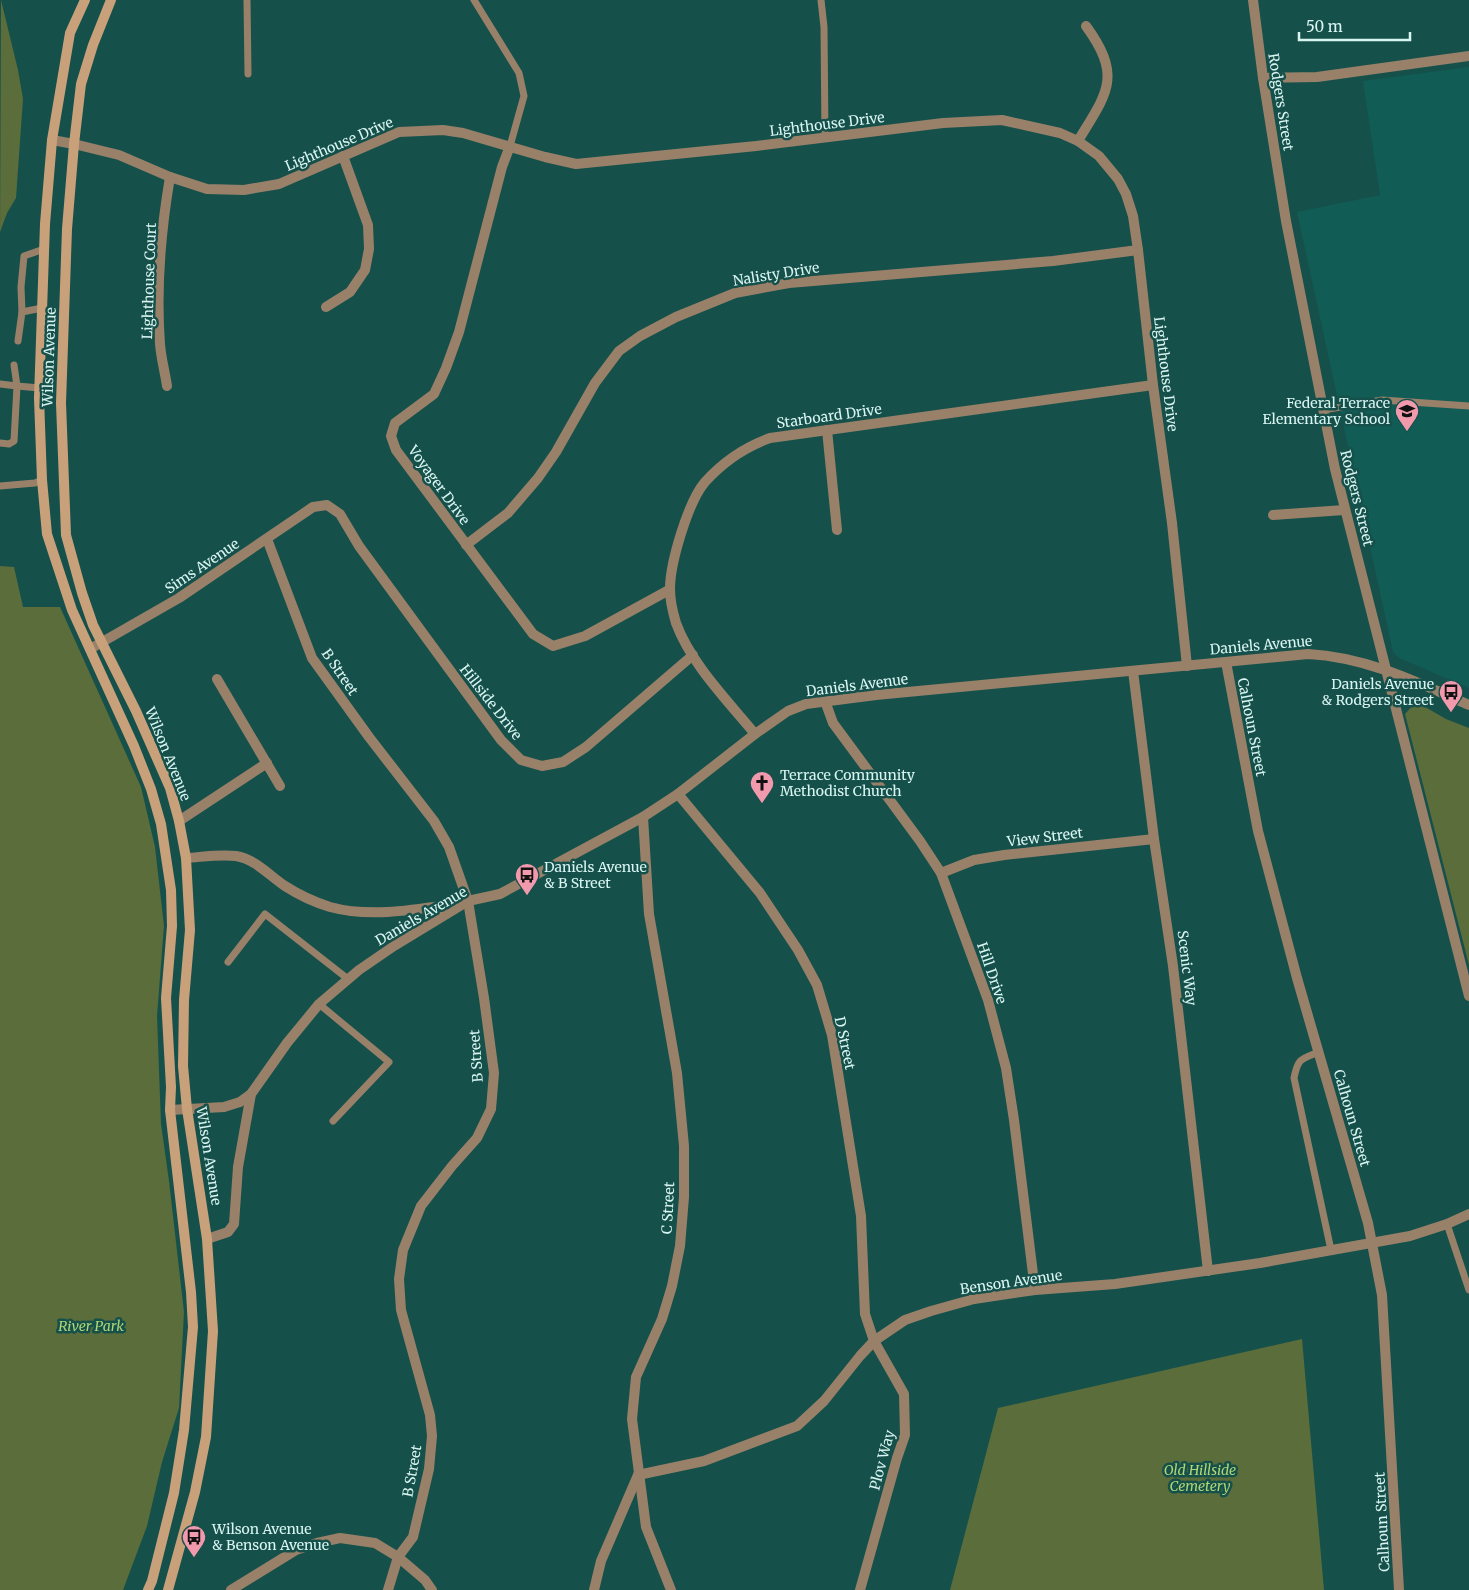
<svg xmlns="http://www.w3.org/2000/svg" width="1469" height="1590" font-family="Merriweather,serif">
<rect width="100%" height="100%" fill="#16504b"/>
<path fill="#115c55" d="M1469 67V688L1399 658 1393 652 1297 212 1380 195 1363 81Z"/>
<g fill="#5a6d3b">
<path d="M1 0 18 70 23 99 16 198 7 213 0 232Z"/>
<path d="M0 566 14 567 23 607H60L141 787 155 847 164 926 157 1016 161 1124 169 1181 184 1312 179 1408 162 1462 147 1526 123 1590H0Z"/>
<path d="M1420 704 1446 719 1469 728V965L1405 714 1413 705Z"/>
<path d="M1302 1339 1324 1590H950L998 1408Z"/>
</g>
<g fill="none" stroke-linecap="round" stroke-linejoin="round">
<g stroke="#998169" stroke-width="7">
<path d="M247 0 248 74"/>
<path d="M474 0 519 73 524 96 510 146"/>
<path d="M821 0 824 27 825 138"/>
<path d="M22 312 21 287 24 256 44 249"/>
<path d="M18 341 22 312 42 308"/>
<path d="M14 365 17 386 40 388"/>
<path d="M0 384 17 386 14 441 9 444 0 443"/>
<path d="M1323 410 1382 400 1469 406"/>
<path d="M0 486 35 483 42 480"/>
<path d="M228 962 265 914 348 979"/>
<path d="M319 1004 389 1062 333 1121"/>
<path d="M1319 1052C1301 1059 1298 1058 1294 1078L1331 1250"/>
<path d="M1447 1224 1469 1290"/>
</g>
<g stroke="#998169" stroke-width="10">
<path d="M1253 0 1263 78 1286 221 1335 469 1469 996"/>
<path d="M1263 78 1317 77 1469 56"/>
<path d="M52 140 74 144 119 155 170 177 207 189 244 190 279 184 399 132 443 130 463 133 545 157 576 164 756 146 943 123 1002 120 1060 133 1078 141 1099 156 1118 179 1126 194 1133 216 1138 250 1153 385 1172 523 1187 666"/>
<path d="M1078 141C1107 93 1123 77 1086 26"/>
<path d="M510 146 502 167 459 332 446 368 434 394 395 423 391 436 396 450 533 634 553 646 585 636 669 590"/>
<path d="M326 307 350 292 365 270 369 249 368 225 343 156"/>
<path d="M167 386C165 372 161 358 160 344 156 290 161 230 170 177"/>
<path d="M827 430 837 530"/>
<path d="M1273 515 1344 510"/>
<path d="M267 539 312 658 369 737 434 821 449 847 468 901 484 998 494 1073 491 1109 477 1138 452 1166 421 1206 403 1250 399 1279 401 1310 430 1415 432 1436 429 1469 413 1537 398 1557 388 1590"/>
<path d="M466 545 508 513 538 478 556 452 595 383 619 351 640 336 676 317 735 293 789 283 1053 261 1138 250"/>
<path d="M90 649 179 598 313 507 327 505 340 514 359 546 501 740 521 760 542 766 563 762 586 747 693 655"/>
<path d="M1226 662 1258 831 1297 978 1368 1223 1382 1295 1399 1590"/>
<path d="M1133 671 1154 839 1173 966 1208 1271"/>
<path d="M217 679 280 786"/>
<path d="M825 701 833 723 920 841 941 873 988 1000 1006 1068 1014 1120 1035 1290"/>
<path d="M755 734C728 701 691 664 676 623 673 613 670 599 670 589 670 563 688 502 705 482 723 462 745 447 770 438L1153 385"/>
<path d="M678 794 760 893 798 950 817 985 832 1035 861 1216 865 1314 874 1341 904 1394 905 1435 897 1458 860 1590"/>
<path d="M643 817 649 914 677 1073 684 1146V1197L680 1246 672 1286 662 1319 636 1377 632 1419 646 1527 671 1590"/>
<path d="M179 821 267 763"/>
<path d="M186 858C202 857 220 854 236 856 255 859 270 876 285 886 299 895 314 902 330 907 374 919 423 908 467 902"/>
<path d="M941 873 974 860 1004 855 1154 839"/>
<path d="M207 1239 228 1232 234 1224 238 1167 251 1094"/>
<path d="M638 1475 704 1461 797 1426 824 1401 860 1356 874 1341 905 1320 931 1311 974 1299 1035 1290 1115 1284 1260 1263 1410 1236 1447 1224 1469 1214"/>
<path d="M231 1590 296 1550 317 1543 340 1538 375 1543 398 1557 425 1580 432 1590"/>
<path d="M594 1590 601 1561 638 1475"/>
</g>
<path stroke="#998169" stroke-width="10" d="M170 1110 224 1107 240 1102 251 1094 287 1043 319 1004 359 970 394 946 468 901 500 894 643 817 678 794 755 734 788 711 806 704 876 695 1308 654C1366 657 1417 682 1469 705"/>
<g stroke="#c8a17b" stroke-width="10">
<path d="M85 0 70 33 52 140 45 224 39 398 42 480 47 534 72 610 134 746 151 789 161 824 171 890 172 926 166 998 171 1087 170 1110 191 1292 193 1327 184 1430 174 1493 152 1581 148 1590"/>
<path d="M111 0 93 45 81 84 74 144 67 229 61 403 66 535 82 593 93 625 136 711 170 788 179 821 186 858 190 930 184 1000 183 1066 187 1109 207 1239 213 1331 206 1437 195 1492 168 1590"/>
</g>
</g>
<defs>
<g id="school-pin" transform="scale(1.25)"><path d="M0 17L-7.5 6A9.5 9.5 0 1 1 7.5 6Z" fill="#f29aad" stroke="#16504b"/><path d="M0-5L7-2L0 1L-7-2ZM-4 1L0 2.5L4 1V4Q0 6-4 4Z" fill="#111"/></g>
<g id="bus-pin" transform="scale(1.25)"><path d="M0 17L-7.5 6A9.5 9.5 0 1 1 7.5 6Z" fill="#f29aad" stroke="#16504b"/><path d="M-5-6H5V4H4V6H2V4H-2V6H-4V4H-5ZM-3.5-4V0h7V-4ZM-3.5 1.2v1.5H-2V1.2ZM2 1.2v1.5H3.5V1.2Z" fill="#111"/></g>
<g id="church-pin" transform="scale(1.25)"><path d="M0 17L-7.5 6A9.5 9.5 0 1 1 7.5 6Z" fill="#f29aad" stroke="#16504b"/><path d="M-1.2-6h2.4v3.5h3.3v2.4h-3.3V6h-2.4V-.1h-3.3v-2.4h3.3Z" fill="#111"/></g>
</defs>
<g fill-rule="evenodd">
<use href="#school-pin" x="1407" y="411"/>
<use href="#bus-pin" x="1451" y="692"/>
<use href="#church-pin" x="762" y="783"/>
<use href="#bus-pin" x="527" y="875"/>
<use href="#bus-pin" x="194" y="1537"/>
</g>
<g text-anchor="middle" stroke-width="5" stroke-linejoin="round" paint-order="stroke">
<g font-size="14" fill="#d9f5f1" stroke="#16504b">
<text transform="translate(1281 102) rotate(81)" y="5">Rodgers Street</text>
<text transform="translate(827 124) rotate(-7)" y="5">Lighthouse Drive</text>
<text transform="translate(339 144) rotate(-23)" y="5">Lighthouse Drive</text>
<text transform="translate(776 274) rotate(-9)" y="5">Nalisty Drive</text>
<text transform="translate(149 281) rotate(-88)" y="5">Lighthouse Court</text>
<text transform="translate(49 357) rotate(-88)" y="5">Wilson Avenue</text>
<text transform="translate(1166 374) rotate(83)" y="5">Lighthouse Drive</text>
<text transform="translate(829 416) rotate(-8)" y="5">Starboard Drive</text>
<text transform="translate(439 485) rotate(54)" y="5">Voyager Drive</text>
<text transform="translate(1357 498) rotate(76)" y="5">Rodgers Street</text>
<text transform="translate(202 566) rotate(-34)" y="5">Sims Avenue</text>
<text transform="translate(1261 645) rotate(-5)" y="5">Daniels Avenue</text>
<text transform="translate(340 672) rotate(56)" y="5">B Street</text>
<text transform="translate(857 685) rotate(-7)" y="5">Daniels Avenue</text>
<text transform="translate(491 702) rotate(52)" y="5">Hillside Drive</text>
<text transform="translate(1252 727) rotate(79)" y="5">Calhoun Street</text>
<text transform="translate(168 754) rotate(68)" y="5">Wilson Avenue</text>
<text transform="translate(1045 837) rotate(-7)" y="5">View Street</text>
<text transform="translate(421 916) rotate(-30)" y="5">Daniels Avenue</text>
<text transform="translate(1187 968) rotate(83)" y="5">Scenic Way</text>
<text transform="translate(992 973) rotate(71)" y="5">Hill Drive</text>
<text transform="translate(845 1043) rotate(78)" y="5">D Street</text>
<text transform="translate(476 1056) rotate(-94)" y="5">B Street</text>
<text transform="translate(1352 1118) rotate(74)" y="5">Calhoun Street</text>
<text transform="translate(209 1156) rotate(81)" y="5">Wilson Avenue</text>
<text transform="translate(668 1208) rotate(-87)" y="5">C Street</text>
<text transform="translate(1011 1282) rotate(-8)" y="5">Benson Avenue</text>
<text transform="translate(882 1460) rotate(-75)" y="5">Plov Way</text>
<text transform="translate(412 1471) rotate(-80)" y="5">B Street</text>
<text transform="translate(1382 1522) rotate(-93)" y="5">Calhoun Street</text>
</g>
<g font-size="14" fill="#d9f5f1" stroke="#16504b" text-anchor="start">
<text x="1390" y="408" text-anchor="end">Federal Terrace<tspan x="1390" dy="16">Elementary School</tspan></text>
<text x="1434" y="689" text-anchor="end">Daniels Avenue<tspan x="1434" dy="16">&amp; Rodgers Street</tspan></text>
<text x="780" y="780">Terrace Community<tspan x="780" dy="16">Methodist Church</tspan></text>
<text x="544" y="872">Daniels Avenue<tspan x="544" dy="16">&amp; B Street</tspan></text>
<text x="212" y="1534">Wilson Avenue<tspan x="212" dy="16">&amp; Benson Avenue</tspan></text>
</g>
<g font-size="14" font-style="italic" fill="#b0d574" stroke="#16504b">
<text x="91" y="1331">River Park</text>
<text x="1200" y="1475">Old Hillside<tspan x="1200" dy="16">Cemetery</tspan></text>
</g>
</g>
<path d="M1299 32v8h111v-8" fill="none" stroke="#d9f5f1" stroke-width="2.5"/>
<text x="1306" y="32" font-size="15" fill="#d9f5f1" stroke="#16504b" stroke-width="4" paint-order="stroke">50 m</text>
</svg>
